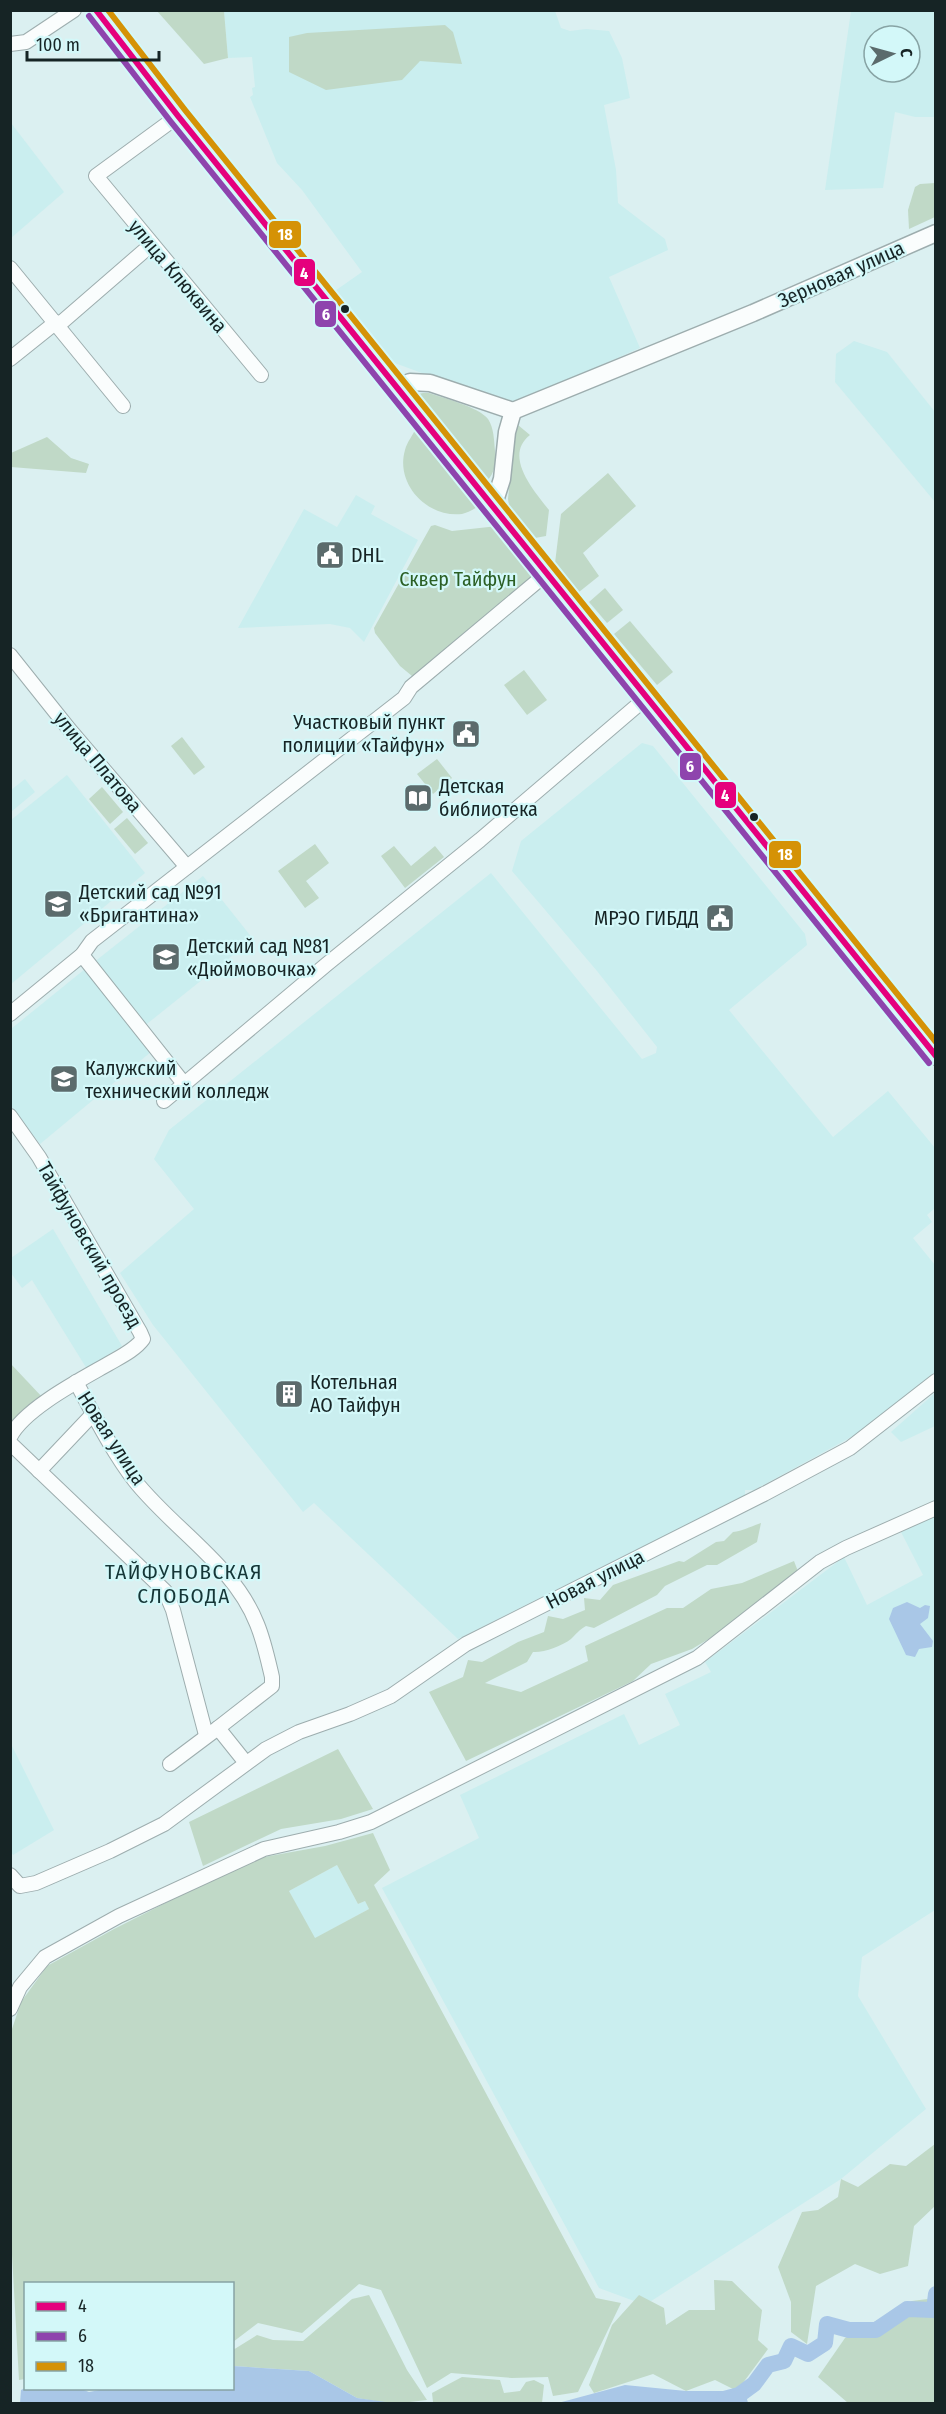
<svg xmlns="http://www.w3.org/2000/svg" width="946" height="2414" font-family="'Fira Sans Condensed',sans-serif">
<rect width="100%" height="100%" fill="#dbf0f1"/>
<g fill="#caeeef" fill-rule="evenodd">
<path d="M224 11H555L561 28 570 31 586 29 609 31 622 58 630 98 604 105 616 170 618 203 665 239 668 250 609 277 640 348 522 400 509 402 492 399 392 362 380 352 332 293 362 272 302 190 277 163 250 97 253 95 252 88 255 87 252 57 228 58Z"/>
<path d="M851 11H935V117H915L895 112 883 188 825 190ZM874 36H910V72H874Z"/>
<path d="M11 123 64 192 11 238H10Z"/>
<path d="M854 341 887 352 935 412V502L835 382 836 354Z"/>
<path d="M356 495 375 506 371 514 418 540 364 642 350 628 330 624 238 628 304 509 337 527Z"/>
<path d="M642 743 653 746 805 934 807 945 729 1010 833 1137 888 1091 935 1148V1208L927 1215 932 1222 913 1238 935 1265V1372L866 1429 754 1490H745V1497L740 1498 458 1639 314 1503 303 1512 153 1325 120 1273 194 1209 154 1159 169 1130 491 873 642 1059 656 1053 657 1047 597 971 512 871 521 841Z"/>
<path d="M67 775 145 873 11 984V820Z"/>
<path d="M25 779 35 792 11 812V790Z"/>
<path d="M203 876 253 939 143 1027 93 963Z"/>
<path d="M85 969 152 1051 40 1144 11 1106V1029Z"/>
<path d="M53 1229 122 1346 87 1369 32 1280 22 1288 11 1273V1258Z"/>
<path d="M935 1393V1426L901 1442 891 1432Z"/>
<path d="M935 1516V1910L862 1957 858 1996 926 2109 841 2179 645 2305 599 2288 382 1888 479 1838 460 1795 624 1714 639 1745 680 1725 665 1694 711 1672 705 1662 844 1557 867 1605 923 1575 901 1532Z"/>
<path d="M10 1742 54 1830 13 1855 10 1850Z"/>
<path d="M337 1865 358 1904 365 1901 369 1909 314 1939 289 1891Z"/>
</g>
<g fill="#c0d9c7" fill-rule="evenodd">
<path d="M157 11H224L228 58 204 64Z"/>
<path d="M445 25 453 32 462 64 420 61 402 80 326 90 289 72V37L307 33Z"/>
<path d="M935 183V217L909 229 908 210 915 187 920 184Z"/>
<path d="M423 393H429C443 398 479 407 488 419 494 428 494 440 495 451 496 462 495 473 487 481L482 480 417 400 418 394Z"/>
<path d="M518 425 530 435C503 456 534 491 549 510L546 536 535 538 528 536 510 512 508 499 514 433Z"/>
<path d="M416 428 479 506C474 509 467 513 462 514 427 518 395 484 405 450 407 442 413 435 416 428Z"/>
<path d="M47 437 71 458 89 464 86 473 11 467V453Z"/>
<path d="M608 473 636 506 583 553 599 576 579 592 555 563 561 514Z"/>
<path d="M435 525 452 531 498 526 535 571V577L416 675 412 676 400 666 375 633 374 628 431 526Z"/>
<path d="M605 588 623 610 607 623 589 602Z"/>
<path d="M630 621 673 672 657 685 614 634Z"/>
<path d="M524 670 547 700 527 715 504 685Z"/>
<path d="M182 737 205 767 194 775 171 746Z"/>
<path d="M437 759 452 778 433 794 417 774Z"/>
<path d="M102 787 123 812 110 824 89 799Z"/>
<path d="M127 818 148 843 135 854 114 829Z"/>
<path d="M315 844 329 863 306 881 319 898 305 908 278 871Z"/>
<path d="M394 846 411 866 435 846 444 857 405 888 381 856Z"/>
<path d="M10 1363 43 1398 11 1421H10Z"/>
<path d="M761 1523 757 1542 717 1565H707L665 1586 657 1595 594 1628 586 1626C579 1630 576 1634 571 1639 562 1646 543 1653 533 1652L527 1662 485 1683 521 1692 588 1661 585 1646 667 1608H683L711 1589 742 1583 794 1561 799 1574 722 1631 692 1649 651 1664 633 1681 466 1761 429 1692 463 1677 468 1660 482 1662 518 1642 544 1632 548 1616 563 1619 585 1610 584 1598 600 1600 613 1585 679 1561 684 1562 716 1542 724 1541 733 1532C744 1531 751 1526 761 1523Z"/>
<path d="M338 1749 373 1809 341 1819 281 1829 203 1866 189 1822Z"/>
<path d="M373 1833 390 1870 374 1885 596 2298 621 2303 578 2392 553 2396 548 2377 512 2378 451 2373 427 2388 381 2290 359 2284 302 2333 258 2323 233 2342 232 2284H26L25 2379 19 2380 11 2237 10 2035 21 2002 47 1966 114 1929 217 1877 264 1857 325 1846ZM337 1865 358 1904 365 1901 369 1909 315 1938 289 1891Z"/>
<path d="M935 2144V2206L914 2226 908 2266 880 2274 855 2264 816 2286 807 2344 791 2332V2302L778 2267 802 2212 818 2210 838 2197 841 2179 858 2187 890 2164 906 2166Z"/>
<path d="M714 2280 732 2281 762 2310 758 2340 768 2349 737 2391 715 2380 686 2391 653 2374 594 2393 589 2385 612 2325 639 2295 664 2308 666 2325 689 2310H715Z"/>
<path d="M369 2295 407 2370 427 2400 393 2404 357 2398 309 2371 233 2366V2350L257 2335 273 2340 303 2341 352 2299Z"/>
<path d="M935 2298V2403H848L818 2377 845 2338 912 2301Z"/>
<path d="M462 2377 500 2380 504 2393 520 2391 526 2382 534 2380 544 2385 542 2403 433 2402 432 2393Z"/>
</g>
<g fill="#a9c7e7">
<path d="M907 1602 920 1608 925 1605 930 1606 928 1618 920 1624 933 1641 932 1647 919 1649 915 1657 906 1655 889 1619 893 1608Z"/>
<path d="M233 2366 309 2371 357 2398 393 2403H20L21 2390 25 2388 81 2389 89 2392 110 2388H232Z"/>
<path d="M625 2385 686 2391H745L748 2403H558Z"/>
</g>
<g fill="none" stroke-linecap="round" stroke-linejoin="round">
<path stroke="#a9c7e7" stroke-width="16" d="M724 2399 739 2395 754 2384 768 2365 784 2361 791 2346 808 2354 825 2343 827 2324 849 2330H876L907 2309 934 2310 936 2294"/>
<g stroke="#9dadae" stroke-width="16">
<g id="minor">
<path d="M10 44 26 42 74 10"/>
<path d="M178 116 96 176 261 375"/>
<path d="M10 268 123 406"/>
<path d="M10 359 55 323 62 322 152 244"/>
<path d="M10 655 69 729 187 867"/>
<path d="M82 955 185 1085"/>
<path d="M10 1014 82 955 92 941 404 698 411 687 546 574"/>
<path d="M164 1101 327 964 480 840 646 698"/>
<path d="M10 1116 39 1157 140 1332 143 1339C135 1350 120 1357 108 1364 80 1380 24 1409 10 1437"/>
<path d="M76 1382C94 1415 112 1451 135 1481 173 1529 234 1565 257 1624 264 1641 268 1660 272 1677V1686L218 1728"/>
<path d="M10 1443 165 1591 173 1610 206 1735"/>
<path d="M39 1471 93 1414"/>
<path d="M170 1764 218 1728 246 1763"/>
<path d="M10 1875 20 1886 36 1883 110 1851 164 1824 266 1749 299 1732 350 1714 391 1696 466 1644 764 1494 850 1448 936 1381"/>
<path d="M10 2009 20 1987 45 1957 119 1916 264 1849 339 1832 371 1822 697 1658 820 1562 846 1548 936 1508"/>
</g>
</g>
<g stroke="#9dadae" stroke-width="19">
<g id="major">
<path d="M96 10 178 116 936 1057"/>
<path d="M397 387 410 382 430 383 513 411"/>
<path d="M513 411 753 313 936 233"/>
<path d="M493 507 502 479 507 432 513 411"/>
</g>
</g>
<use href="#minor" stroke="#fafdfd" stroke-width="14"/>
<use href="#major" stroke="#fafdfd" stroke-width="16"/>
<g stroke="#d3f8f9" stroke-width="10">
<path id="bus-1" d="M96 10 178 116 936 1056"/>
</g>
<g stroke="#d3f8f9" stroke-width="10">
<path id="bus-2" d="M89 16 171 122 929 1063"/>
</g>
<g stroke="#d3f8f9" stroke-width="10">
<path id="bus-3" d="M108 10 185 110 936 1042"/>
</g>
<use href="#bus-1" stroke="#e5007d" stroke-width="6"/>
<use href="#bus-2" stroke="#8e44ad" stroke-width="6"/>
<use href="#bus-3" stroke="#d59206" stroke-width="6"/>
</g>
<defs>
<g id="civic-square" transform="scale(1.5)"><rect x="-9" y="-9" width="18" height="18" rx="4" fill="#5b6b6c" stroke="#d3f8f9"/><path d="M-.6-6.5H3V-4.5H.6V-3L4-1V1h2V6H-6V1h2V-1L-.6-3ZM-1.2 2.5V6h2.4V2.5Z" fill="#fff"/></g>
<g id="library-square" transform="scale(1.5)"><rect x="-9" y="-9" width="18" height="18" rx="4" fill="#5b6b6c" stroke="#d3f8f9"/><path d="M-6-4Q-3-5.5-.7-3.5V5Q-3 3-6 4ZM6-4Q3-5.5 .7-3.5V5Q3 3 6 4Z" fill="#fff"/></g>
<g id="school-square" transform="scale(1.5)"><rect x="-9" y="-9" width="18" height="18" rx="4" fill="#5b6b6c" stroke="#d3f8f9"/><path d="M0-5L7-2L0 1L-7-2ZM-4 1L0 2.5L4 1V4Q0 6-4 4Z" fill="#fff"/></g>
<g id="university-square" transform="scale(1.5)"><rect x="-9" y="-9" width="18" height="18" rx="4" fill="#5b6b6c" stroke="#d3f8f9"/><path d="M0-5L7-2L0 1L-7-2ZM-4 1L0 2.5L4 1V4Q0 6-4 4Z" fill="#fff"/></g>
<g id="building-square" transform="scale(1.5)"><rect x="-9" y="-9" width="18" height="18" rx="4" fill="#5b6b6c" stroke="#d3f8f9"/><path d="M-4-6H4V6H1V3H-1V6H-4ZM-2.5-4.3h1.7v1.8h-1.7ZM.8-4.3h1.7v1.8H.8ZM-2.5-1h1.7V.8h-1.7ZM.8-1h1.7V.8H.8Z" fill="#fff"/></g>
</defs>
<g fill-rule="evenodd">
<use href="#civic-square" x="330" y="555"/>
<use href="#civic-square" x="466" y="734"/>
<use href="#library-square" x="418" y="798"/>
<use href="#school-square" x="58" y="904"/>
<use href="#civic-square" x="720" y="918"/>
<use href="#school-square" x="166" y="957"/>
<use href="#university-square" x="64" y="1079"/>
<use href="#building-square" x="289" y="1394"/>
</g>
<g fill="#162425" stroke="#d3f8f9" stroke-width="2">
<circle cx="345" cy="309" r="5"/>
<circle cx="754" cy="817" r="5"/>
</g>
<g text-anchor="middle" stroke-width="4.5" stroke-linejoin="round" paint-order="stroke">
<g font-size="20" fill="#162425" stroke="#d3f8f9">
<text transform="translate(841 274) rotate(-24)" y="7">Зерновая улица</text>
<text transform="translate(178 276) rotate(50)" y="7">улица Клюквина</text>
<text transform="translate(98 762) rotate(50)" y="7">улица Платова</text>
<text transform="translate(90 1245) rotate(60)" y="7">Тайфуновский проезд</text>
<text transform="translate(112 1438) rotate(57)" y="7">Новая улица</text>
<text transform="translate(595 1579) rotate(-27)" y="7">Новая улица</text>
</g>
<g font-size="20" fill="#162425" stroke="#d3f8f9" text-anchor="start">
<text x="351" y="562">DHL</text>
<text x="445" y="729" text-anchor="end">Участковый пункт<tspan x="445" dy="23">полиции «Тайфун»</tspan></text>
<text x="439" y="793">Детская<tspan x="439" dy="23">библиотека</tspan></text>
<text x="79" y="899">Детский сад №91<tspan x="79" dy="23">«Бригантина»</tspan></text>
<text x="699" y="925" text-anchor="end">МРЭО ГИБДД</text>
<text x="187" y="953">Детский сад №81<tspan x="187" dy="23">«Дюймовочка»</tspan></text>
<text x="85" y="1075">Калужский<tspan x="85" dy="23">технический колледж</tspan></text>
<text x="310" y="1389">Котельная<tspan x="310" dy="23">АО Тайфун</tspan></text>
</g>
<g font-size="20" fill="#2b5f24" stroke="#d3f8f9">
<text x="458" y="586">Сквер Тайфун</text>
</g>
<g font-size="21" letter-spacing="1.5" fill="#153637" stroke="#d3f8f9">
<text x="184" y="1579">ТАЙФУНОВСКАЯ<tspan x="184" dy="24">СЛОБОДА</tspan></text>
</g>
</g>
<g stroke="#d3f8f9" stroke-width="2">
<rect x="268" y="220" width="34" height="29" rx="6" fill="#d59206"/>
<rect x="293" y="258" width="23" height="29" rx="6" fill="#e5007d"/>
<rect x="314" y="300" width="23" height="28" rx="6" fill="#8e44ad"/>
<rect x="679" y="752" width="23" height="29" rx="6" fill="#8e44ad"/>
<rect x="714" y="781" width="23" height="28" rx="6" fill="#e5007d"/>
<rect x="768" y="840" width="34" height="29" rx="6" fill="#d59206"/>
</g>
<g font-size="16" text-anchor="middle" font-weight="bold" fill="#fff">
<text x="285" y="240">18</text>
<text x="304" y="279">4</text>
<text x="326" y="320">6</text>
<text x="690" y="772">6</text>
<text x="725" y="801">4</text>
<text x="785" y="860">18</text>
</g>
<rect width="946" height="2414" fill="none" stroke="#162425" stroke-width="24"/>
<rect x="24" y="2282" width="210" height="108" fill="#d3f8f9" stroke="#87a3a4" stroke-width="1.5"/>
<rect x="36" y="2302" width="30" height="9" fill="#e5007d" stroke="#87a3a4" stroke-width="1.5"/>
<text x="78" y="2312" font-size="18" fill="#162425">4</text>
<rect x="36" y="2332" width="30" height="9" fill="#8e44ad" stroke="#87a3a4" stroke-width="1.5"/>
<text x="78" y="2342" font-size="18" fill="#162425">6</text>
<rect x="36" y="2362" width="30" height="9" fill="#d59206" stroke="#87a3a4" stroke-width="1.5"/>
<text x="78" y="2372" font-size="18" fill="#162425">18</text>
<g transform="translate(892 54) rotate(85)"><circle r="28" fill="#d3f8f9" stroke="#87a3a4" stroke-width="1.5"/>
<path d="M0-4.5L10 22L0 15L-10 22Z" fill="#5b6b6c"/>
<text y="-9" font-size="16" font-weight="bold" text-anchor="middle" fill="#162425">С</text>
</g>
<path d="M27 51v9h132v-9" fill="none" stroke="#162425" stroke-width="3"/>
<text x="36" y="51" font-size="18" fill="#162425" stroke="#d3f8f9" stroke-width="4.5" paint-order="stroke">100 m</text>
</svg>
